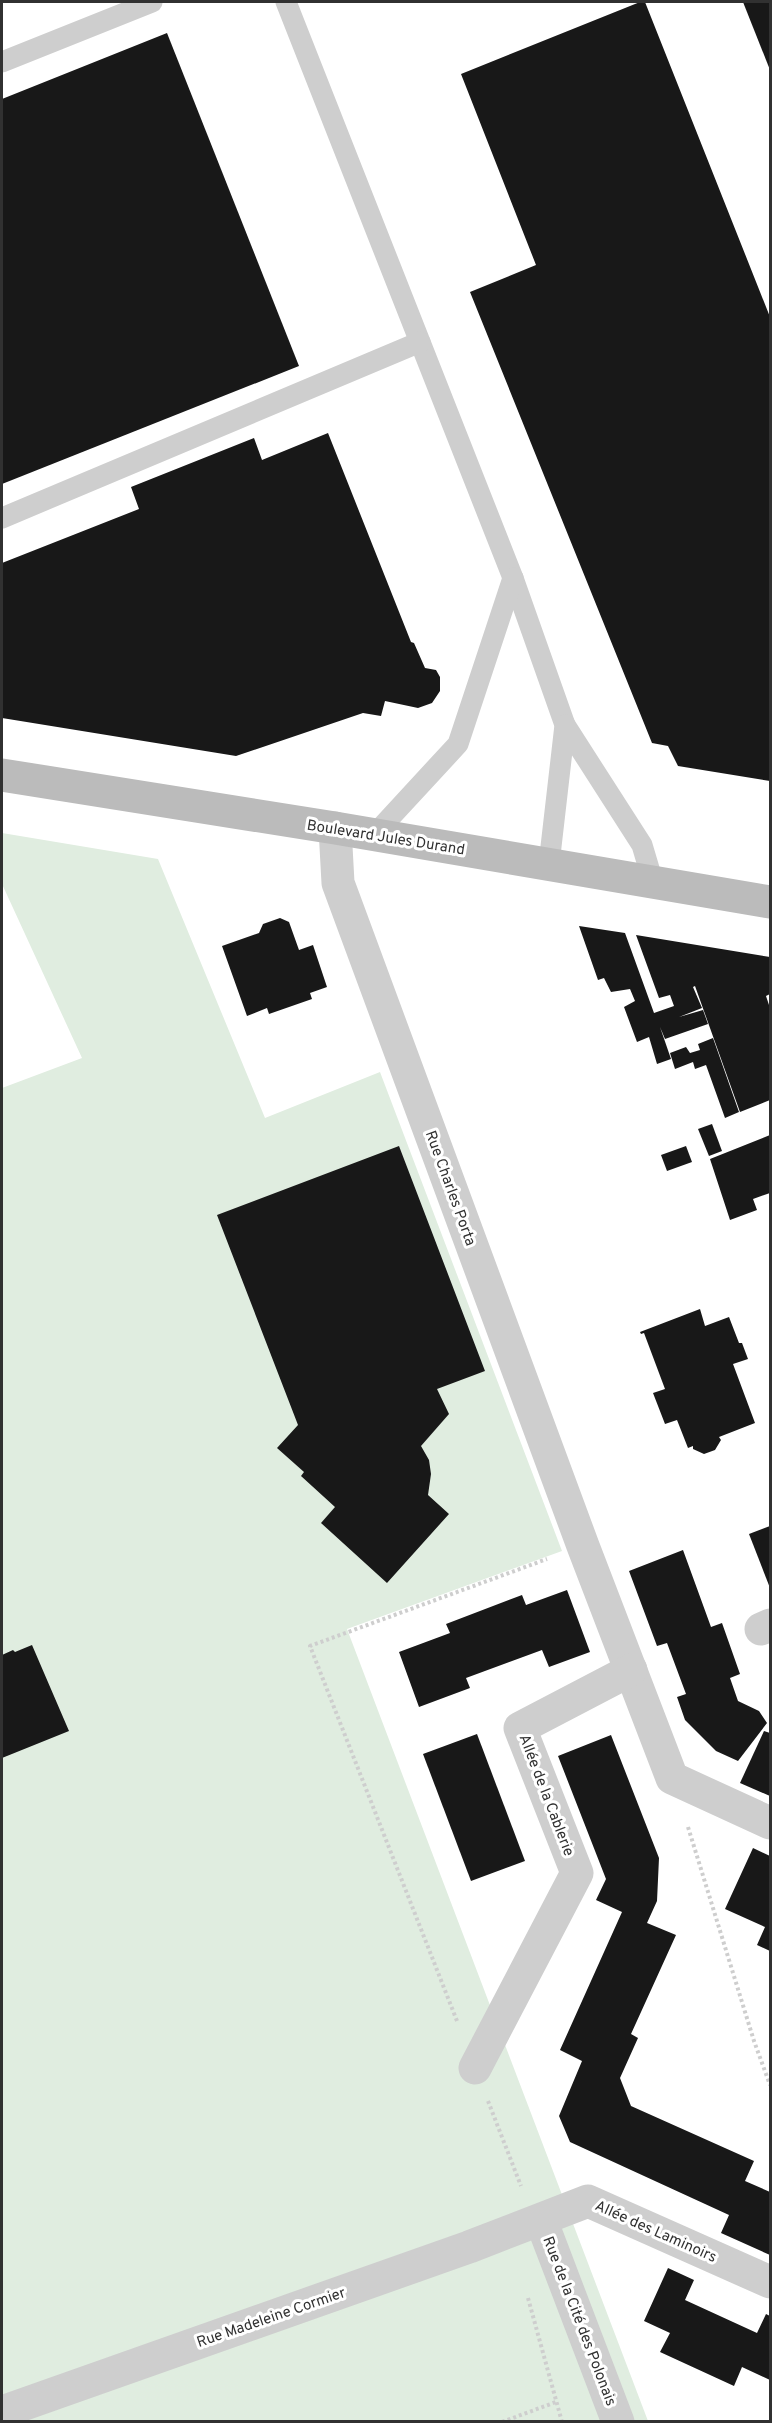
<svg xmlns="http://www.w3.org/2000/svg" width="772" height="2423" font-family="Overpass,sans-serif">
<rect width="100%" height="100%" fill="#fff"/>
<path fill="#e0ede0" d="M2 833 158 859 265 1118 380 1072 562 1551 347 1629 648 2421H2V1088L82 1058 2 884Z"/>
<g fill="#181818">
<path d="M640 2H645L770 317V781L678 766 668 746 652 743 470 292 536 265 461 74Z"/>
<path d="M743 2H770V70Z"/>
<path d="M167 33 299 366 2 484V99Z"/>
<path d="M328 433 411 642 414 643 425 668 436 670 440 677V691L432 703 418 708 385 701 381 716 363 713 236 756 2 718V563L139 509 131 487 254 438 262 460Z"/>
<path d="M280 918 289 922 299 950 313 945 327 987 310 993 312 999 269 1014 267 1008 247 1016 222 946 259 933 263 924Z"/>
<path d="M579 926 625 933 654 1013 674 1006 670 995 659 998 636 935 770 957V994L766 996 770 1008V1100L740 1112 695 986 693 987 702 1008 679 1017 703 1010 708 1024 665 1039 660 1027 671 1059 657 1064 649 1037 637 1042 624 1007 635 1001 630 989 611 992 604 978 598 980Z"/>
<path d="M713 1038 739 1112 725 1118 706 1065 695 1069 693 1062 675 1069 670 1053 686 1047 690 1053 700 1050 698 1044Z"/>
<path d="M712 1124 722 1151 709 1156 698 1129Z"/>
<path d="M770 1135V1193L753 1199 757 1210 730 1220 710 1159Z"/>
<path d="M399 1146 485 1371 437 1389 449 1414 421 1446 429 1460 431 1474 428 1495 449 1514 387 1583 321 1523 335 1507 301 1476 304 1472 277 1448 298 1425 217 1215Z"/>
<path d="M686 1146 692 1162 667 1171 661 1155Z"/>
<path d="M700 1309 705 1326 729 1317 739 1343H742L748 1359 733 1364 755 1423 719 1437 721 1440 715 1450 704 1454 693 1449V1446L688 1448 677 1420 665 1424 653 1393 665 1389 644 1333 641 1334 640 1332Z"/>
<path d="M770 1526V1588L749 1534Z"/>
<path d="M683 1550 711 1627 722 1623 740 1674 730 1678 738 1701 759 1711 767 1723 738 1761 716 1751 685 1720 677 1697 686 1694 667 1643 657 1646 629 1571Z"/>
<path d="M567 1590 590 1652 549 1667 542 1650 466 1678 470 1688 419 1707 399 1652 450 1633 446 1624 522 1595 526 1605Z"/>
<path d="M32 1645 69 1731 2 1758V1655L13 1650 15 1652Z"/>
<path d="M764 1731 770 1733V1796L740 1783Z"/>
<path d="M477 1734 525 1861 471 1881 423 1754Z"/>
<path d="M611 1735 659 1858 657 1901 647 1923 676 1935 631 2034 638 2038 620 2078 631 2106 754 2161 745 2181 770 2192V2255L721 2233 729 2215 570 2142 559 2116 582 2061 560 2050 622 1912 596 1900 606 1879 558 1756Z"/>
<path d="M753 1848 770 1856V1951L757 1945 765 1927 725 1909Z"/>
<path d="M668 2268 694 2280 685 2300 757 2333 766 2314 770 2316V2380L742 2367 734 2386 660 2352 670 2333 644 2321Z"/>
</g>
<g fill="none" stroke-linecap="round" stroke-linejoin="round">
<g stroke="#cecece" stroke-width="4" stroke-dasharray="3 3" stroke-linecap="butt">
<path d="M688 1827 754 2041 770 2085"/>
<path d="M457 2021 310 1646 547 1559"/>
<path d="M488 2101 521 2186"/>
<path d="M528 2298 562 2422"/>
<path d="M502 2422 556 2402"/>
</g>
<g stroke="#cecece" stroke-width="21">
<path d="M286 2 513 578 565 725 549 864"/>
<path d="M2 62 152 2"/>
<path d="M2 518 420 342"/>
<path d="M565 725 642 845 653 882"/>
<path d="M374 835 458 744 513 578"/>
</g>
<g stroke="#cecece" stroke-width="33">
<path d="M335 828 338 883 583 1546 672 1778 770 1823"/>
<path d="M761 1629 770 1625"/>
<path d="M475 2068 577 1873 520 1728 631 1670"/>
<path d="M541 2220 618 2422"/>
<path d="M2 2412 469 2247 588 2201 770 2282"/>
</g>
<path stroke="#bbb" stroke-width="33" d="M2 775 335 828 770 902"/>
</g>
<g text-anchor="middle" stroke-width="6" stroke-linejoin="round" paint-order="stroke">
<g font-size="15" fill="#313131" stroke="#fff">
<text transform="translate(386 837) rotate(9)" y="5">Boulevard Jules Durand</text>
<text transform="translate(451 1188) rotate(70)" y="5">Rue Charles Porta</text>
<text transform="translate(547 1795) rotate(69)" y="5">Allée de la Cablerie</text>
<text transform="translate(656 2231) rotate(24)" y="5">Allée des Laminoirs</text>
<text transform="translate(271 2317) rotate(-19)" y="5">Rue Madeleine Cormier</text>
<text transform="translate(580 2321) rotate(69)" y="5">Rue de la Cité des Polonais</text>
</g>
</g>
<rect width="772" height="2423" fill="none" stroke="#313131" stroke-width="6"/>
</svg>
